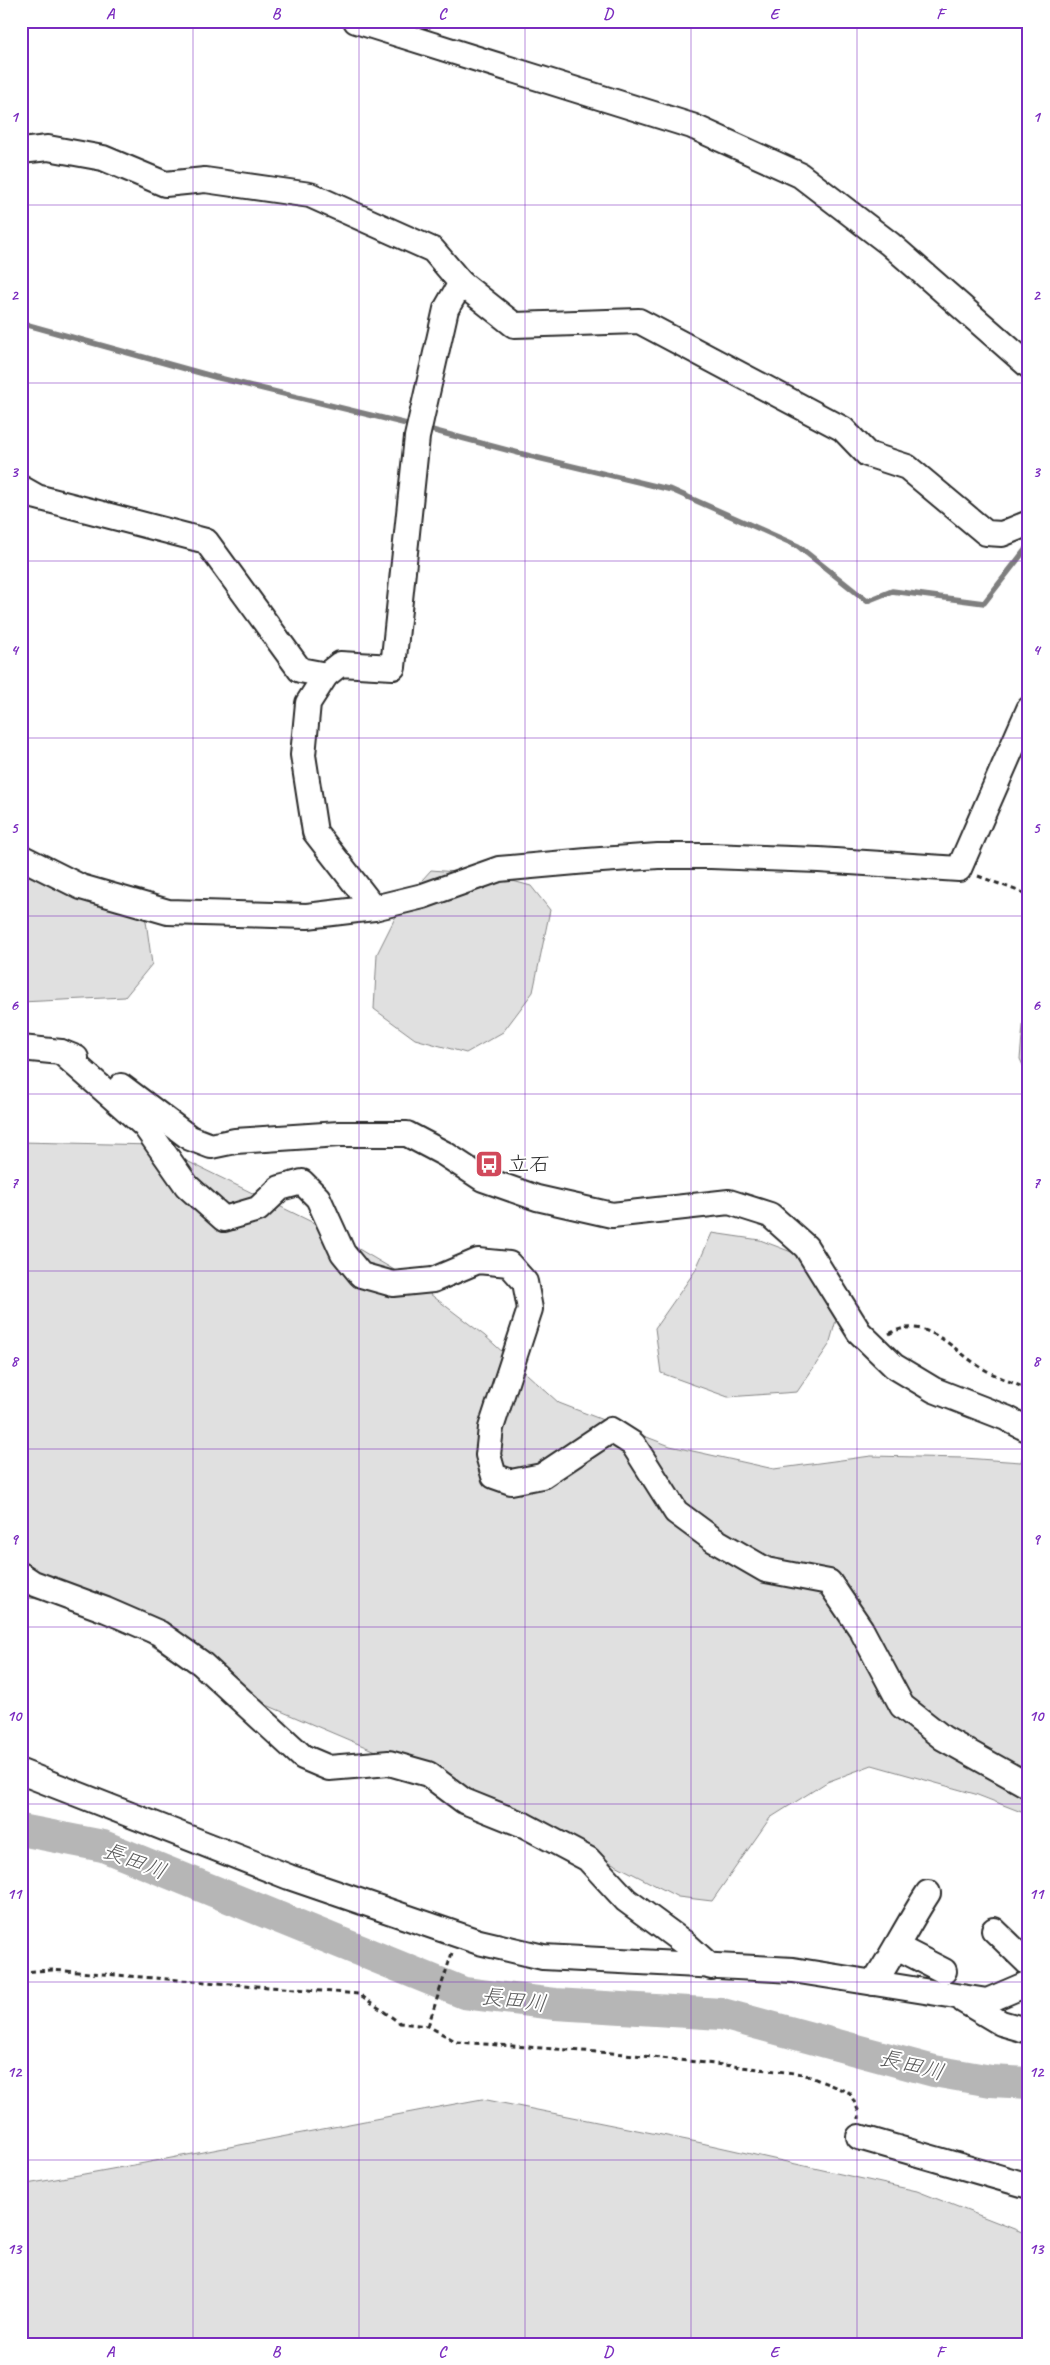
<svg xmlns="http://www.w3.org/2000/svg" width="1050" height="2365" font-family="Caveat,'Klee One',sans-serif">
<rect width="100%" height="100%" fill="#fff"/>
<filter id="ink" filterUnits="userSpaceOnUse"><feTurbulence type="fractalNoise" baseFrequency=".02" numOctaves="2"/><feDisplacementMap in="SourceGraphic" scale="10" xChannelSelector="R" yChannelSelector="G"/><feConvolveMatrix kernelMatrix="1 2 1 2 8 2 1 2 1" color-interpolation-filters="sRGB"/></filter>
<g filter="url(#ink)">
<g fill="#e0e0e0" stroke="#868686">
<path d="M21 863 120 890 146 921 152 964 125 997 21 1002Z"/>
<path d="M431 870 491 875 531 886 550 910 533 992 503 1032 466 1053 415 1039 374 1009 377 954 404 900Z"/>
<path d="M1029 989V1078L1020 1059 1026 993Z"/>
<path d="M21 1142 154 1145 318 1225 413 1281 485 1336 559 1403 670 1446 774 1469 871 1456 964 1458 1021 1462 1029 1434V1815L975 1794 872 1765 827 1782 770 1818 712 1901 678 1897 479 1795 198 1676 90 1605 21 1597Z"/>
<path d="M712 1233 760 1240 815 1261 842 1299 829 1345 797 1392 728 1397 661 1373 655 1328 695 1271Z"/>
<path d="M482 2099 697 2142 917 2191 1022 2232 1029 2241V2344H21V2185C175 2159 328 2127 482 2099Z"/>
</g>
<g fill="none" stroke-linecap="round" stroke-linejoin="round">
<g stroke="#7e7e7e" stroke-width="5.5">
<path d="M21 323 215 377 415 426"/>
<path d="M424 428 530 456 672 490 798 546 867 601 892 591 984 603 1029 545"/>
</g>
<path stroke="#b6b6b6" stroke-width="32" d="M21 1830 103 1846 464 1993 555 2004 722 2014 934 2071 991 2081 1029 2083"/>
<g stroke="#2b2b2b" stroke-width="28">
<g id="minor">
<path d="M356 21 692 126 800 175 890 244 1029 366"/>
<path d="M21 151 48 148 103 158 165 184 205 180 310 195 433 250 461 283 514 325 639 321 843 429 867 454 907 467 986 533 1002 534 1029 523"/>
<path d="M21 488 37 497 206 541 300 670 326 675"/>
<path d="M21 857 81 887 168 912 307 916 374 908 423 896 499 869 587 861 658 856H711L819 860 959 869 1029 709"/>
<path d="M374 908 315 832 303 755 308 703 326 675 340 664 393 667 417 437 446 309 461 283"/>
<path d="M21 1048 61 1052 76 1058"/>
<path d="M61 1052 145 1126 187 1186 224 1219 258 1209 280 1188 302 1182 318 1198 343 1253 361 1275 393 1284 433 1280 478 1261 509 1264 525 1282 530 1309 491 1428 488 1455 494 1476 511 1482 542 1476 611 1430 633 1444 676 1512 714 1540 766 1570 829 1582 861 1629 902 1706 943 1738 1029 1786"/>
<path d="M121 1086 190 1138 211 1146 235 1141 339 1134H407L445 1154 483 1179 537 1198 612 1215 729 1202 770 1215 806 1247 859 1332 894 1366 934 1390 1006 1418 1029 1430"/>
<path d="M21 1575 33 1583 106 1610 159 1633 201 1663 303 1757 329 1768 389 1763 428 1774 464 1801 524 1825 588 1859 626 1900 687 1945 711 1967"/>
<path d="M21 1772 289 1877 479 1942 543 1957 793 1970 987 2001 1029 1983"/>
<path d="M994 1930 1029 1964"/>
<path d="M897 1947 944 1971"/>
<path d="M874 1983C894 1953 909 1922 928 1893"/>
<path d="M964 2001 1001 2023 1029 2031"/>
<path d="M859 2137 1029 2186"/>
</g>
</g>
<g stroke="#2b2b2b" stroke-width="3" stroke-dasharray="5 4" stroke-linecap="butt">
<path d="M978 876 1029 895"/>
<path d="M889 1334C923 1314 951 1347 977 1365 992 1375 1012 1382 1029 1390"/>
<path d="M21 1972 52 1970 359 1994 400 2023 428 2026 457 2042 625 2054 803 2074 850 2093 859 2112V2119"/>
<path d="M428 2026 452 1953"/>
</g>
<use href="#minor" stroke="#fff" stroke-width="24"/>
</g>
</g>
<path fill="none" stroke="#7b2cbf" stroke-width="1" stroke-opacity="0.55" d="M193 21V2344M359 21V2344M525 21V2344M691 21V2344M857 21V2344M21 205H1029M21 383H1029M21 561H1029M21 738H1029M21 916H1029M21 1094H1029M21 1271H1029M21 1449H1029M21 1627H1029M21 1804H1029M21 1982H1029M21 2160H1029"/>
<defs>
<g id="bus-square" transform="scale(1.4375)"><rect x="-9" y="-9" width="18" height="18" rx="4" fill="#d1495b" stroke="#fff"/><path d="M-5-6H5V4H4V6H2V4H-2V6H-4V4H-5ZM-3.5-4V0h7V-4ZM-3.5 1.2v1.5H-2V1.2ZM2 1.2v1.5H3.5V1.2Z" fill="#fff"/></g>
</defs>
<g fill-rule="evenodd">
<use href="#bus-square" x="489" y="1164"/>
</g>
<g text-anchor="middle" stroke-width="4" stroke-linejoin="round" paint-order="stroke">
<g font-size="21" fill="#2b2b2b" stroke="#fff" text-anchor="start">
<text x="508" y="1171">立石</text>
</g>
<g font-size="22" font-style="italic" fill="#5c5c5c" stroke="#fff">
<text transform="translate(135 1860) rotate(21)" y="8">長田川</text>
<text transform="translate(514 1999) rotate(7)" y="8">長田川</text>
<text transform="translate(912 2064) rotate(14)" y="8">長田川</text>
</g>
</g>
<rect width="1050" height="2365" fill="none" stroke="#fff" stroke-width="55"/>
<rect x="28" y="28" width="994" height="2310" fill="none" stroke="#7b2cbf" stroke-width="2"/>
<g font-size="16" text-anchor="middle" font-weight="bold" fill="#7b2cbf">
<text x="110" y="19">A</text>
<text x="276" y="19">B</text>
<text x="442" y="19">C</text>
<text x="608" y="19">D</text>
<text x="774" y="19">E</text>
<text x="940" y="19">F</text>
<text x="14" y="122">1</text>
<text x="1036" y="122">1</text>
<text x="14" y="300">2</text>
<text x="1036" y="300">2</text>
<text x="14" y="477">3</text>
<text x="1036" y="477">3</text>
<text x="14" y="655">4</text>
<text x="1036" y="655">4</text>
<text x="14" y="833">5</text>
<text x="1036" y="833">5</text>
<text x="14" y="1010">6</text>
<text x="1036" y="1010">6</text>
<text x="14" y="1188">7</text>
<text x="1036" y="1188">7</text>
<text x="14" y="1366">8</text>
<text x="1036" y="1366">8</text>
<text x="14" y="1544">9</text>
<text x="1036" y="1544">9</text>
<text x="14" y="1721">10</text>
<text x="1036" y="1721">10</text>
<text x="14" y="1899">11</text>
<text x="1036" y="1899">11</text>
<text x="14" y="2077">12</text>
<text x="1036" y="2077">12</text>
<text x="14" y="2254">13</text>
<text x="1036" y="2254">13</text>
<text x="110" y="2357">A</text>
<text x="276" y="2357">B</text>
<text x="442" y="2357">C</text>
<text x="608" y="2357">D</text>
<text x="774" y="2357">E</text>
<text x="940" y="2357">F</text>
</g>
</svg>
